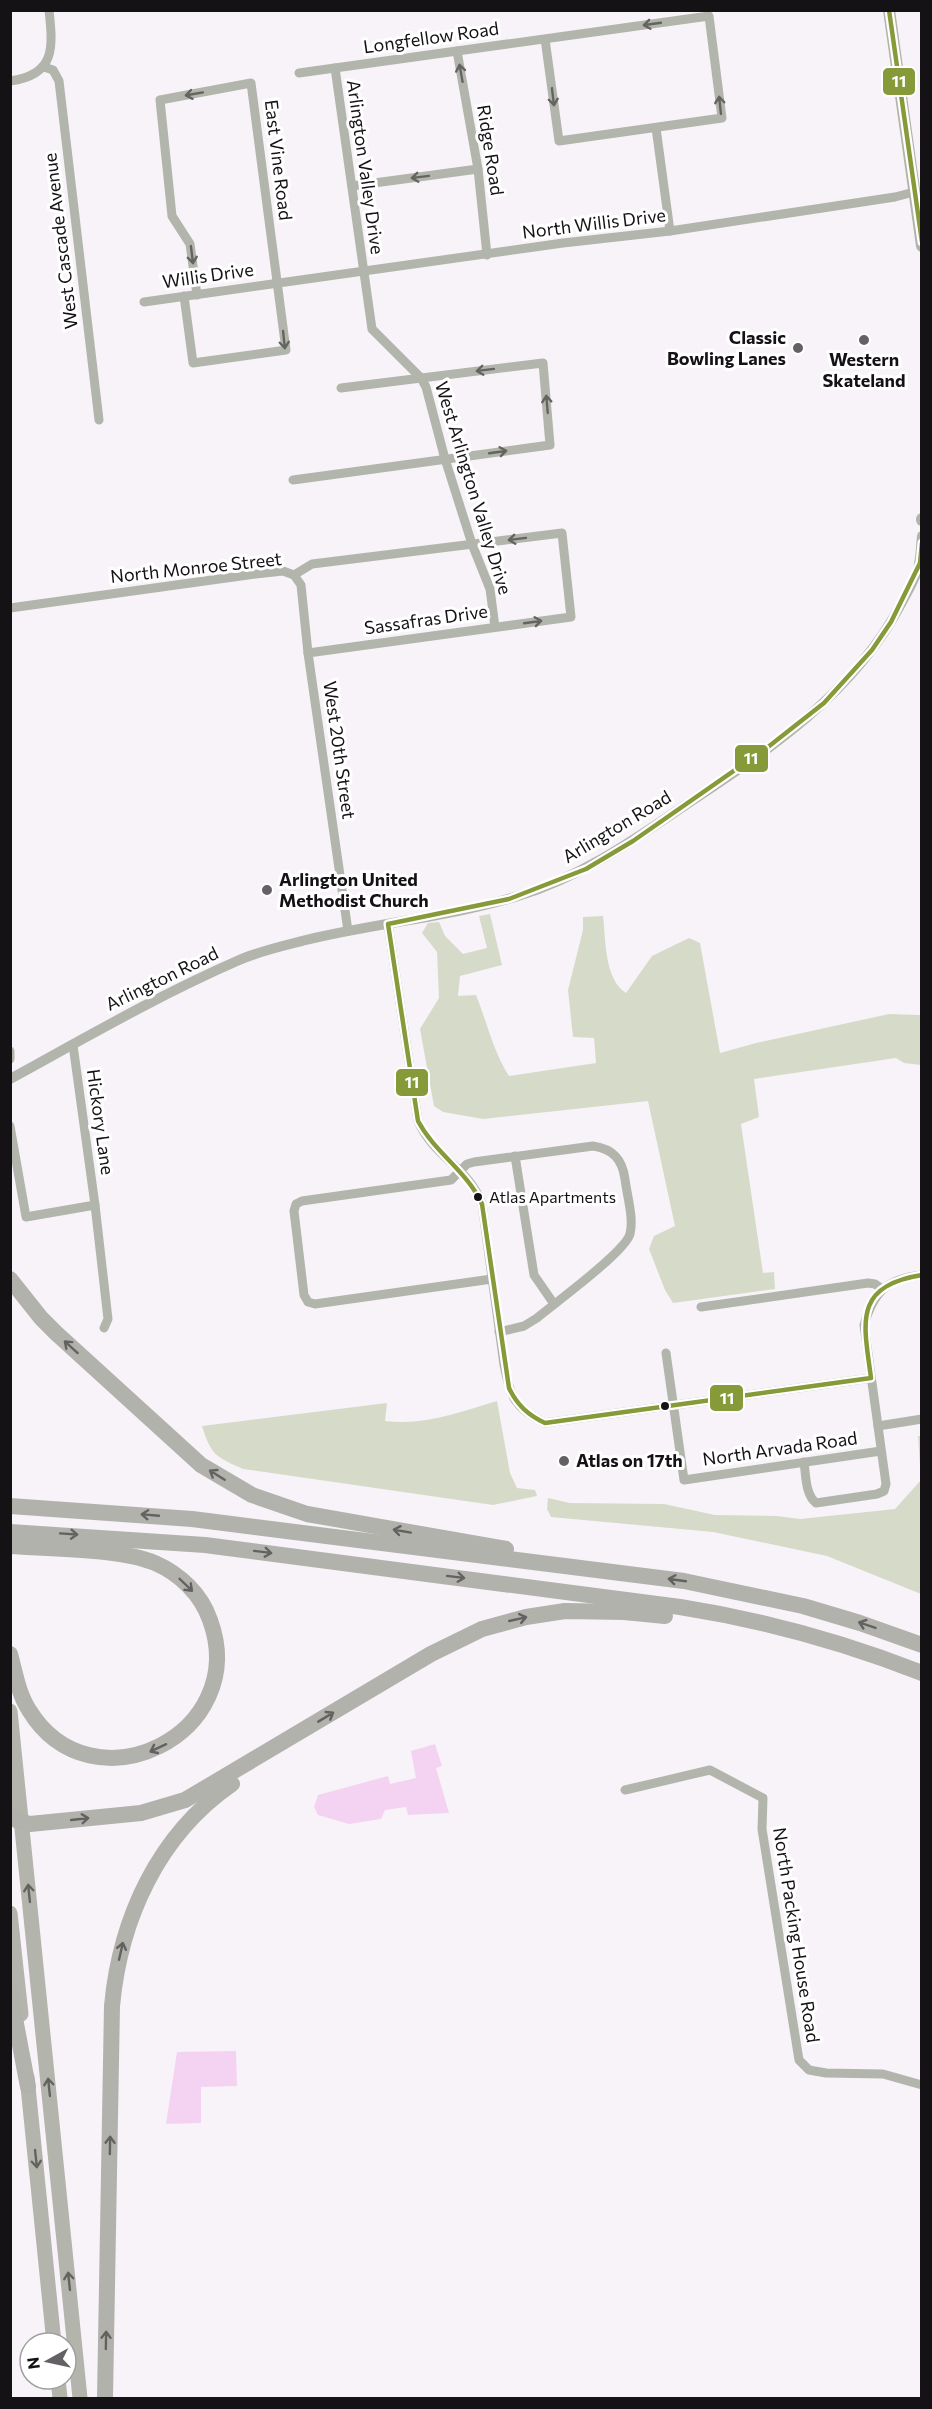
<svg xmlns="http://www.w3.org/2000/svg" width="932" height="2409" font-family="Commissioner,sans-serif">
<rect width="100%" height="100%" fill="#f8f3f8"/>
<g fill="#d6dbc9">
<path d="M490 914 502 965 460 976 458 996 476 995C487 1022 493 1051 509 1076L596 1063 594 1038 573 1037 568 990 583 930V917L603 916C606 939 604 979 626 993L652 956 689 938 700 943 720 1053 756 1043 889 1014 921 1015V1065L904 1063 896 1058 754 1079 759 1117 741 1124 763 1273 774 1272 775 1289 673 1303 665 1290 649 1249 654 1236 675 1226 648 1101 483 1119 443 1112 434 1106 420 1029 439 998 437 952 422 933 428 923 439 922 445 936 463 954 487 948 479 916Z"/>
<path d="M497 1401 510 1473 517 1488 535 1490 537 1496 493 1505 243 1469C216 1457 211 1455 202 1426L387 1403 385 1421C425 1426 460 1412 497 1401Z"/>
<path d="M918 1436H921V1594L827 1556 713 1532 551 1517 547 1509 548 1498 570 1503 664 1504 715 1515 777 1516 800 1519 895 1509 921 1480Z"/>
</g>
<g fill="#f4d2f2">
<path d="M435 1744 442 1766 436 1768 449 1813 408 1815 406 1807 385 1810 381 1819 349 1824 318 1815 314 1807 318 1795 388 1776 390 1784 416 1778 411 1751Z"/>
<path d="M236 2051 237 2086 201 2087V2123L166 2124 177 2052Z"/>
</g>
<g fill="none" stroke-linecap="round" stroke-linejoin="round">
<g stroke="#b2b5ac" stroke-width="9">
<path d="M457 51 478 169 487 255"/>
<path d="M44 67 53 70 59 81 99 420"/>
<path d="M335 68 372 329 421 378 426 387 445 459 472 544 490 589 495 627"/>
<path d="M299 73 709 16 722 118 559 141 545 39"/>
<path d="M10 81C56 75 53 47 49 10"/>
<path d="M656 128 670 231"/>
<path d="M352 186 478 169"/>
<path d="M184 296 193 363 286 350 251 83 160 100 172 216 190 244 197 295"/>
<path d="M144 302 563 243 670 231 895 197 914 192"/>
<path d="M293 480 550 445 543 363 341 388"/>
<path d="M294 575 301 585 308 653 348 931"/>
<path d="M10 608 248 575 283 571 294 575 312 564 562 533 571 617 308 653"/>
<path d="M388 924 418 1121C434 1158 469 1167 482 1204L504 1365C510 1396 514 1408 545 1423L871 1378"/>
<path d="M10 1051V1059"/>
<path d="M10 1126 26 1217 95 1205 73 1045"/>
<path d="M515 1156 534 1275 554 1304"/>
<path d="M95 1205 108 1319 104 1328"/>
<path d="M492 1279 315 1304 308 1302 304 1295 294 1211 296 1204 302 1201 451 1180 467 1164 474 1162 593 1146C613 1149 622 1159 625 1179 627 1196 634 1218 630 1234 625 1252 555 1303 537 1318L524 1326 499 1332"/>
<path d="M701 1307 868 1283 875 1284 882 1289"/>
<path d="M666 1353 684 1480 881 1451"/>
<path d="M878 1426 922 1419"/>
<path d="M804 1462C806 1475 805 1494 816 1503L877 1494 884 1491 886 1484 864 1325C874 1291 887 1279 922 1275"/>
<path d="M625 1790 710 1770 763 1798 762 1829 799 2060 809 2070 826 2073 883 2074 922 2085"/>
</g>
<path stroke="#b2b5ac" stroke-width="10" d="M10 1079C85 1038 159 995 237 961 259 951 283 946 306 940 376 923 450 917 518 896 580 877 631 842 684 806 767 751 853 695 901 604 907 592 917 577 919 564 921 555 921 545 922 536"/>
<g stroke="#b2b3ab" stroke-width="12">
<path d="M889 10 922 246"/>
<path d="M922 519V520"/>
</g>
<g stroke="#b3b4ac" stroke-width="15">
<path d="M10 1711 80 2398"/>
<path d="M10 1913 21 2014"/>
<path d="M27 2077 54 2343"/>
<path d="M58 2379 60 2398"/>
</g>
<g stroke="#b2b2ad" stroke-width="16">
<path d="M10 1279 41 1318 56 1333 201 1465 252 1495 307 1514 506 1549"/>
<path d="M10 1506 192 1519 684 1581 803 1606 860 1623 922 1645"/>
<path d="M10 1532 205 1545 680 1607C763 1620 843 1642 922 1673"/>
<path d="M10 1546C50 1549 120 1548 155 1563 180 1574 201 1594 210 1620 252 1734 92 1813 29 1710 18 1693 15 1672 10 1654"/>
<path d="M10 1813 18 1821 30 1824 141 1813 185 1800 431 1654 482 1629 526 1617 565 1611 624 1612 665 1616"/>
<path d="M10 1992 28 2087"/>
<path d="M105 2398 112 2006C120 1919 158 1835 232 1784"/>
</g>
<g stroke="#fff" stroke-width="9">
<g id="bus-1">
<path d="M889 10 922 242"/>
<path d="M922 543 920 563 891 622 872 650 824 703 768 747 633 841 586 869 509 899 388 924 418 1121C435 1153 467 1171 482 1204L509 1388C517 1405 528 1415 545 1423L871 1378C864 1324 852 1286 922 1275"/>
</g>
</g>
<use href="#bus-1" stroke="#869a3a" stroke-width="4.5"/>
</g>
<defs><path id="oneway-shaft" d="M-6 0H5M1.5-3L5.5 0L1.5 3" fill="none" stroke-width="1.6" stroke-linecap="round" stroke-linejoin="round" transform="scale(1.5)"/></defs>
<g stroke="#646460">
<use href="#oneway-shaft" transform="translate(652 24) rotate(172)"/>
<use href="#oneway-shaft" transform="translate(461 73) rotate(-100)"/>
<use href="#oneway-shaft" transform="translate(194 94) rotate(170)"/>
<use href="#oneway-shaft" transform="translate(553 97) rotate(83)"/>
<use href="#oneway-shaft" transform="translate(720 105) rotate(-96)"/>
<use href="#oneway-shaft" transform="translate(420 177) rotate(173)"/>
<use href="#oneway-shaft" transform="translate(192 255) rotate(83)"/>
<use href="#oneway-shaft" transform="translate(284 340) rotate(84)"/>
<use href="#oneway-shaft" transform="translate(485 370) rotate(173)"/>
<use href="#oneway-shaft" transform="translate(547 404) rotate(-95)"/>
<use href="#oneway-shaft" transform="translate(498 452) rotate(-8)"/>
<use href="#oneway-shaft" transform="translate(517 539) rotate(173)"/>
<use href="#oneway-shaft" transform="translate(533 622) rotate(-8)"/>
</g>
<g stroke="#646261">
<use href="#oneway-shaft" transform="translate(71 1347) rotate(-138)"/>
<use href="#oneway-shaft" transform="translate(217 1475) rotate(-148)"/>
<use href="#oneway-shaft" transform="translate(150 1515) rotate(-175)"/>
<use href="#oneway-shaft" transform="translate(402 1531) rotate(-170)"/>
<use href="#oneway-shaft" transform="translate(69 1534) rotate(4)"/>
<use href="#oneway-shaft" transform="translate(263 1552) rotate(7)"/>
<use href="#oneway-shaft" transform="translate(456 1577) rotate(7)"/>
<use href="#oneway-shaft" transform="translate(677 1580) rotate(-172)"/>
<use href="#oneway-shaft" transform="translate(186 1585) rotate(44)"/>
<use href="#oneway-shaft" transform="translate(518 1619) rotate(-13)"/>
<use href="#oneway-shaft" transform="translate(867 1625) rotate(-161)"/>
<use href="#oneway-shaft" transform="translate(326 1717) rotate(-31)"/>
<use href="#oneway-shaft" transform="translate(158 1748) rotate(155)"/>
<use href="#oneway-shaft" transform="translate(80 1819) rotate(-6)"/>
<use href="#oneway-shaft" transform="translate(121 1951) rotate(-77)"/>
<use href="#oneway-shaft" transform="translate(110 2145) rotate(-89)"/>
<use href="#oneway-shaft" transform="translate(106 2340) rotate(-89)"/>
</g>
<g stroke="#646360">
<use href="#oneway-shaft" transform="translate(29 1893) rotate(-96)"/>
<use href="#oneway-shaft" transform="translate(49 2087) rotate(-96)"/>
<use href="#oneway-shaft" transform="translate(36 2159) rotate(84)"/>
<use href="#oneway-shaft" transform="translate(69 2281) rotate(-96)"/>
</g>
<g fill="#646164" stroke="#fff" stroke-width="2">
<circle cx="864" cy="340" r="6"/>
<circle cx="798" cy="348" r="6"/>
<circle cx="267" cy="890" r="6"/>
<circle cx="564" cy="1461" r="6"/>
</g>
<g fill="#151215" stroke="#fff" stroke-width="2">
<circle cx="478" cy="1197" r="5"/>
<circle cx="665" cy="1406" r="5"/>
</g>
<g text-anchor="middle" stroke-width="6" stroke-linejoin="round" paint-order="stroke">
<g font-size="16" fill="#151215" stroke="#fff" text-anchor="start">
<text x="489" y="1203">Atlas Apartments</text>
</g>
<g font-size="18" fill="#151215" stroke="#fff">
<text transform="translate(431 38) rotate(-8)" y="6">Longfellow Road</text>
<text transform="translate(490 150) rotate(81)" y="6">Ridge Road</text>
<text transform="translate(278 160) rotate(83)" y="6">East Vine Road</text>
<text transform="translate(365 167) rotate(82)" y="6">Arlington Valley Drive</text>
<text transform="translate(594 224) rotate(-7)" y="6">North Willis Drive</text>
<text transform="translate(61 241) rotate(-97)" y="6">West Cascade Avenue</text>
<text transform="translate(208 276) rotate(-8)" y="6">Willis Drive</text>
<text transform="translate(473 488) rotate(73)" y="6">West Arlington Valley Drive</text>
<text transform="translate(196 568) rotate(-6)" y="6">North Monroe Street</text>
<text transform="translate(426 620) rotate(-8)" y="6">Sassafras Drive</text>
<text transform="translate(339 750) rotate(82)" y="6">West 20th Street</text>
<text transform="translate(617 827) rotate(-31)" y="6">Arlington Road</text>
<text transform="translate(162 979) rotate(-26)" y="6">Arlington Road</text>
<text transform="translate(100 1122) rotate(82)" y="6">Hickory Lane</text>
<text transform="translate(780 1449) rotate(-8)" y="6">North Arvada Road</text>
<text transform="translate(796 1935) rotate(81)" y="6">North Packing House Road</text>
</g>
<g font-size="18" font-weight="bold" fill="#151215" stroke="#fff" text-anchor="start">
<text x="786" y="344" text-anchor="end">Classic<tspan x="786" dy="21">Bowling Lanes</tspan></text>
<text x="864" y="366" text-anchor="middle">Western<tspan x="864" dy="21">Skateland</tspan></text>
<text x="279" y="886">Arlington United<tspan x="279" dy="21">Methodist Church</tspan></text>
<text x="576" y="1467">Atlas on 17th</text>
</g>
</g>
<g stroke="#fff" stroke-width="2">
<rect x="882" y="67" width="34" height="29" rx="6" fill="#869a3a"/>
<rect x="734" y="744" width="35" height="29" rx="6" fill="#869a3a"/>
<rect x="395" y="1068" width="34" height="29" rx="6" fill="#869a3a"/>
<rect x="709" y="1384" width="35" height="28" rx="6" fill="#869a3a"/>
</g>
<g font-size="16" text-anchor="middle" font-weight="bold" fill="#fff">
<text x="899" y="87">11</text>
<text x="751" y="764">11</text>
<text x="412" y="1088">11</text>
<text x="727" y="1404">11</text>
</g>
<rect width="932" height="2409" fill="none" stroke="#151215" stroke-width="24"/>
<g transform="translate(48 2361) rotate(262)"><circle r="28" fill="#ffffff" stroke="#a1a0a1" stroke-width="1.5"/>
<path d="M0-4.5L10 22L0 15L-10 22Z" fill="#646164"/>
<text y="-9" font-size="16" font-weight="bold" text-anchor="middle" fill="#151215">N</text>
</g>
</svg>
